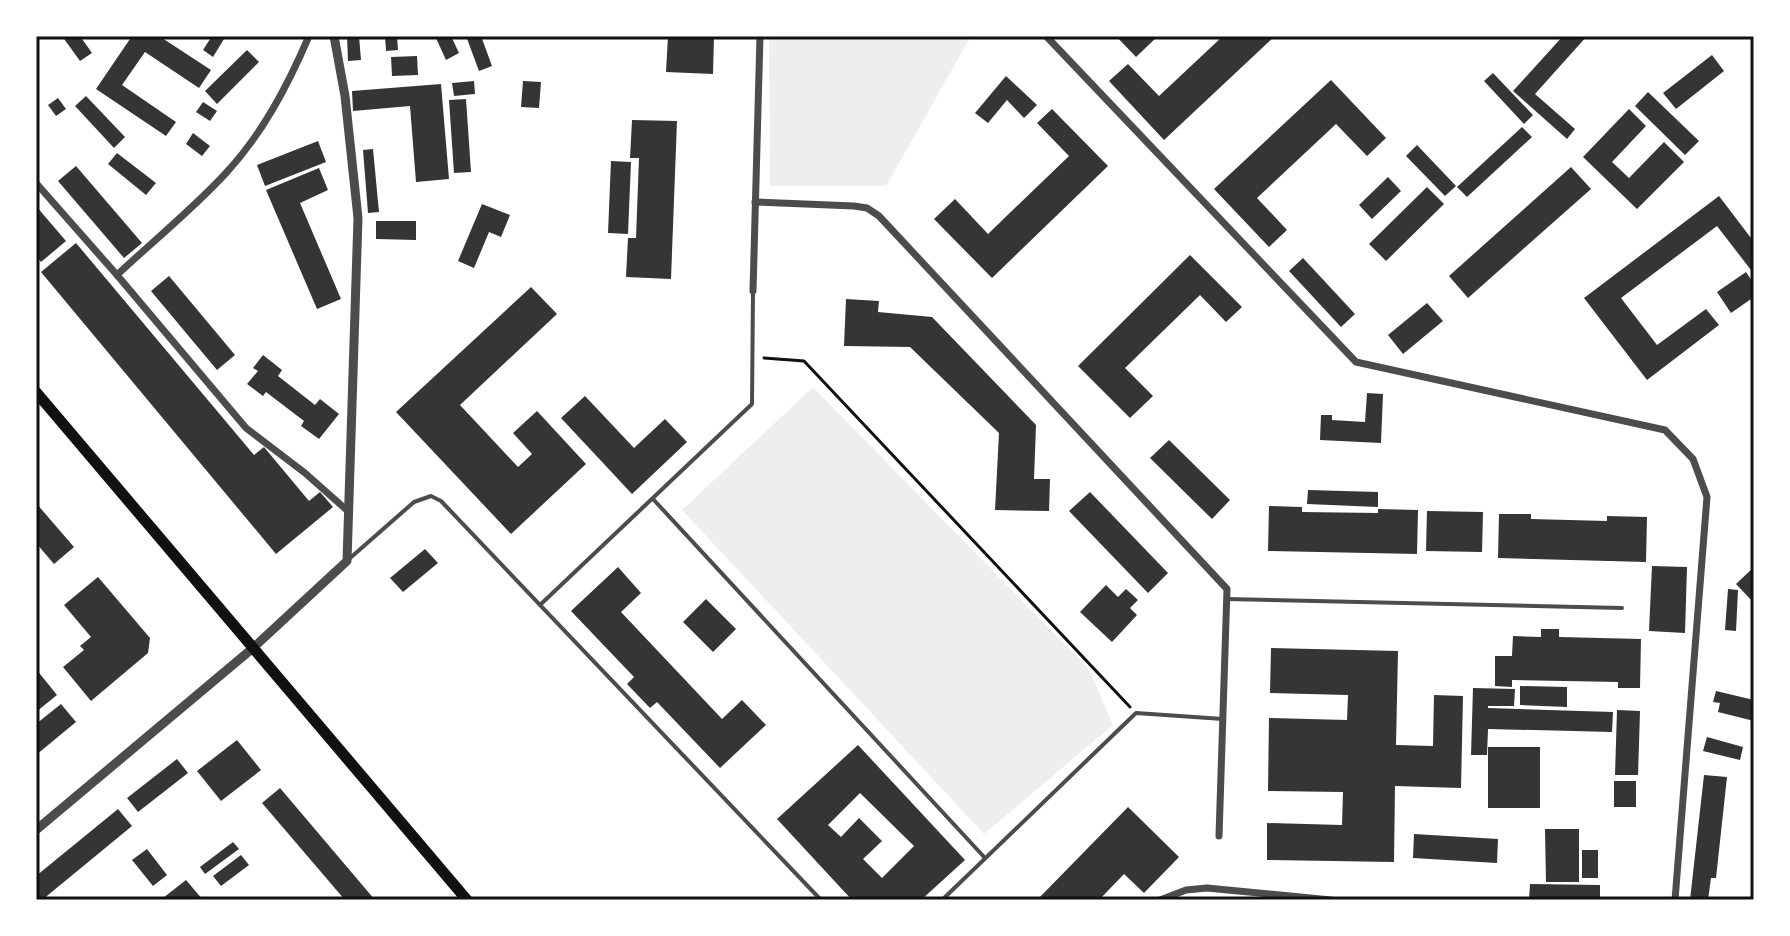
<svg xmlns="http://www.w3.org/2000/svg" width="1790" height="936" font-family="'Sofia Sans Condensed',sans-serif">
<rect width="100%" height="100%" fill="#fff"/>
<g fill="#eee">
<path d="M769 36H971L886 186H770Z"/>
<path d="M813 387 1089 669 1113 725 984 834 682 510Z"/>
</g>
<g fill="#353535" fill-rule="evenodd">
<path d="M62 36H80L92 53 80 61Z"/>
<path d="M132 36H159L211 70 199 88 145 52 122 85 176 122 166 136 96 89Z"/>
<path d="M212 36 224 39 213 57 203 50Z"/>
<path d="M347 36H359L361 60 348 61Z"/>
<path d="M385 36H397L398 50 386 51Z"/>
<path d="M435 36H451L459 53 446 60Z"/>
<path d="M466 36H481L492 66 479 71Z"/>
<path d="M668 36H714L713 74 666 72Z"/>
<path d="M1116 36H1158L1136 57Z"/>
<path d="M1223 36H1275L1164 140 1109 81 1128 64 1159 96Z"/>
<path d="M1563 36H1587L1535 94 1575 129 1567 139 1513 91Z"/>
<path d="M247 50 259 62 217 104 205 91Z"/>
<path d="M1712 55 1724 71 1676 109 1663 93Z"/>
<path d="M417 56 418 75 392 76 391 57Z"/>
<path d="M1493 73 1533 115 1524 124 1484 81Z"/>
<path d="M1006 76 1037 105 1024 118 1007 100 988 123 975 113Z"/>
<path d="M1331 80 1386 138 1367 156 1336 124 1257 198 1287 230 1269 247 1214 189Z"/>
<path d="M474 81 475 94 454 96 452 83Z"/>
<path d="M523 81 541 82 539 108 521 107Z"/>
<path d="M441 84 449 179 416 182 410 106 353 111 352 91Z"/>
<path d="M1648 92 1699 141 1685 155 1635 106Z"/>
<path d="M86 96 125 137 114 148 75 106Z"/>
<path d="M58 98 66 109 56 116 48 105Z"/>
<path d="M466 99 471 172 454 173 449 100Z"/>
<path d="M203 102 217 111 210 121 196 112Z"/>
<path d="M1052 109 1108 166 992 278 934 219 955 199 988 234 1069 156 1037 123Z"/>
<path d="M1629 109 1646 126 1612 162 1629 178 1664 142 1684 162 1637 209 1583 157Z"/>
<path d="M632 120 677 121 671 279 626 277 628 238H636L639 158H630Z"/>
<path d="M1522 127 1532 137 1467 197 1457 187Z"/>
<path d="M193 133 210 146 202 156 186 144Z"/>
<path d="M318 141 326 162 265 186 257 165Z"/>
<path d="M1417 145 1456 186 1445 196 1406 156Z"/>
<path d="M373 149 379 212 368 213 363 150Z"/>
<path d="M117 153 156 183 146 195 108 164Z"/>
<path d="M611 161 631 162 628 234 608 233Z"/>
<path d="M76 166 142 243 124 258 58 181Z"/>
<path d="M1571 167 1591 189 1468 298 1449 276Z"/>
<path d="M319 168 328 190 300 203 341 299 317 309 266 190Z"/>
<path d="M1388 177 1401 191 1372 219 1359 205Z"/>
<path d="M1427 187 1444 204 1386 261 1369 244Z"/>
<path d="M1719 196 1754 242V274L1717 226 1621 298 1657 345 1706 309 1719 325 1647 380 1584 298Z"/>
<path d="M482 204 510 215 501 237 489 232 474 268 458 261Z"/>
<path d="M36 206 66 241 41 262 36 256Z"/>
<path d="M376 221H416V240L376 239Z"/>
<path d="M76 243 254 455 264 447 309 501 320 492 333 507 276 554 41 272Z"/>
<path d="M1190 255 1242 307 1226 322 1200 295 1125 368 1153 396 1130 418 1078 366Z"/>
<path d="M1303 258 1355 314 1341 327 1289 271Z"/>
<path d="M1746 272 1754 284V297L1731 313 1717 292Z"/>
<path d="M169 276 235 355 217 370 151 291Z"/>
<path d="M531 287 557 314 460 405 518 467 532 454 513 433 537 411 586 464 511 534 396 412Z"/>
<path d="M846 299 879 301 878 312 932 317 1036 425 1034 479H1050L1049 511 995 510 999 433 910 347 844 346Z"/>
<path d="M1427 303 1443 321 1403 354 1388 335Z"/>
<path d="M263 355 282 370 278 376 315 405 320 399 339 414 319 439 301 426 304 421 266 392 263 396 247 384 258 371 253 368Z"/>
<path d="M1367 393 1383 394 1381 443 1320 440 1321 415H1332V420L1365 422Z"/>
<path d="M585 396 634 448 665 419 687 442 632 494 561 418Z"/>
<path d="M1169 440 1230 500 1212 519 1150 458Z"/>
<path d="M1308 490 1378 492V507L1307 504Z"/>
<path d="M1090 492 1168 573 1148 593 1069 511Z"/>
<path d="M36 503 74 547 54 564 36 543Z"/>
<path d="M1269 506 1302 507V512L1378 513V509L1418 510 1417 554 1268 551Z"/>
<path d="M1427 511 1483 512 1482 552 1426 551Z"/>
<path d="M1499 514H1531V519L1607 521V516L1647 517 1646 562 1498 558Z"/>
<path d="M425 549 438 563 403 592 390 578Z"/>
<path d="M1652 566 1687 567 1685 633 1649 631Z"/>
<path d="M618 567 641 593 621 612 722 719 742 700 766 725 720 768 657 702 650 708 627 684 634 677 571 611Z"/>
<path d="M1754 567V603L1736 584Z"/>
<path d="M98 577 150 638 148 653 91 701 63 667 84 650 80 646 91 637 64 605Z"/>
<path d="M1106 585 1118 597 1126 589 1138 600 1130 608 1137 615 1112 642 1080 612Z"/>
<path d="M1728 589 1738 590 1736 631 1725 630Z"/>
<path d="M706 599 736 629 713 652 683 622Z"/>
<path d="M1541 629H1559V637L1641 639 1640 688H1618V682L1512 680V687L1495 686V656H1512L1513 636 1541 637Z"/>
<path d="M1271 648 1398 651 1396 745 1433 746 1434 695 1463 696 1461 788 1395 786 1394 862 1267 860V823L1342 825 1343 792 1268 791 1269 718 1347 720 1348 695 1270 693Z"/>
<path d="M36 669 57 695 36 712Z"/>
<path d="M1520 686 1567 687V707L1520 705Z"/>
<path d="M1473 688 1515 689 1514 706H1488V708L1613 712 1612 732 1488 729 1487 755H1471Z"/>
<path d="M1716 691 1754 700V721L1718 712 1720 703 1713 702Z"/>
<path d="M61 704 76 722 36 755V724Z"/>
<path d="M1617 710 1640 711 1638 775H1615Z"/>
<path d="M1707 737 1743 747 1740 760 1703 751Z"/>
<path d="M237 740 261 770 221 801 197 771Z"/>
<path d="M858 745 965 860 921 900H852L777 819ZM860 793 914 846 882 878 863 859 882 841 859 818 841 837 828 825Z"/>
<rect x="1488" y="747" width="52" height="61"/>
<path d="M177 759 188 773 138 812 127 798Z"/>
<path d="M1704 775 1727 777 1716 878H1711L1708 900H1690Z"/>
<rect x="1614" y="781" width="22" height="26"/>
<path d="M280 788 375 900H345L262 803Z"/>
<path d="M1128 807 1179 857 1144 893 1124 874 1099 900H1037Z"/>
<path d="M118 809 132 826 42 900H36V876Z"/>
<path d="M1545 829H1579V882H1546Z"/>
<path d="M1414 834 1498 839 1497 863 1413 858Z"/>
<path d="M233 842 239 849 205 874 200 867Z"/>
<path d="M147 849 167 875 153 886 132 860Z"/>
<rect x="1582" y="850" width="16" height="28"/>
<path d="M241 855 249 865 221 886 213 876Z"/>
<path d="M186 880 203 900H164L163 898Z"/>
<path d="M1530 884 1600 885V900H1529Z"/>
</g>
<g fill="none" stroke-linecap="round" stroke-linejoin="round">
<path stroke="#111" stroke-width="3" d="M764 358 804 361 1130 707"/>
<g stroke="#4c4c4c" stroke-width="4">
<path d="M653 499 985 858"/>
<path d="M349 559 414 502 431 496 441 501 821 900"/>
<path d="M1226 599 1622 608"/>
<path d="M540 605 752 404 753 291"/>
<path d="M942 900 1136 713 1223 719"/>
</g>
<g stroke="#4c4c4c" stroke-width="7">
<path d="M309 36C288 85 263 133 226 173 193 209 153 241 117 275L246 428 305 473 349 512"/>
<path d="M1046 36 1356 362 1665 430 1693 459 1707 497 1675 900"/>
<path d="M36 183 117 275"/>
<path d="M755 202 854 206 867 208 879 216 1227 589 1219 836"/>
<path d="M753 291 760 36"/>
<path d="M1160 900 1186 890 1207 888 1331 900"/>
</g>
<path stroke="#4c4c4c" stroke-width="9" d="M36 830 253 648 347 561 358 218 345 96 334 36"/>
<path stroke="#111" stroke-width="11" d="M36 392 467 900"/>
</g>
<rect width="1790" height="936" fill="none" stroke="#ffffff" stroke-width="76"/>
<rect x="38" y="38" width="1714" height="860" fill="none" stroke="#111" stroke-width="3"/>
</svg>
